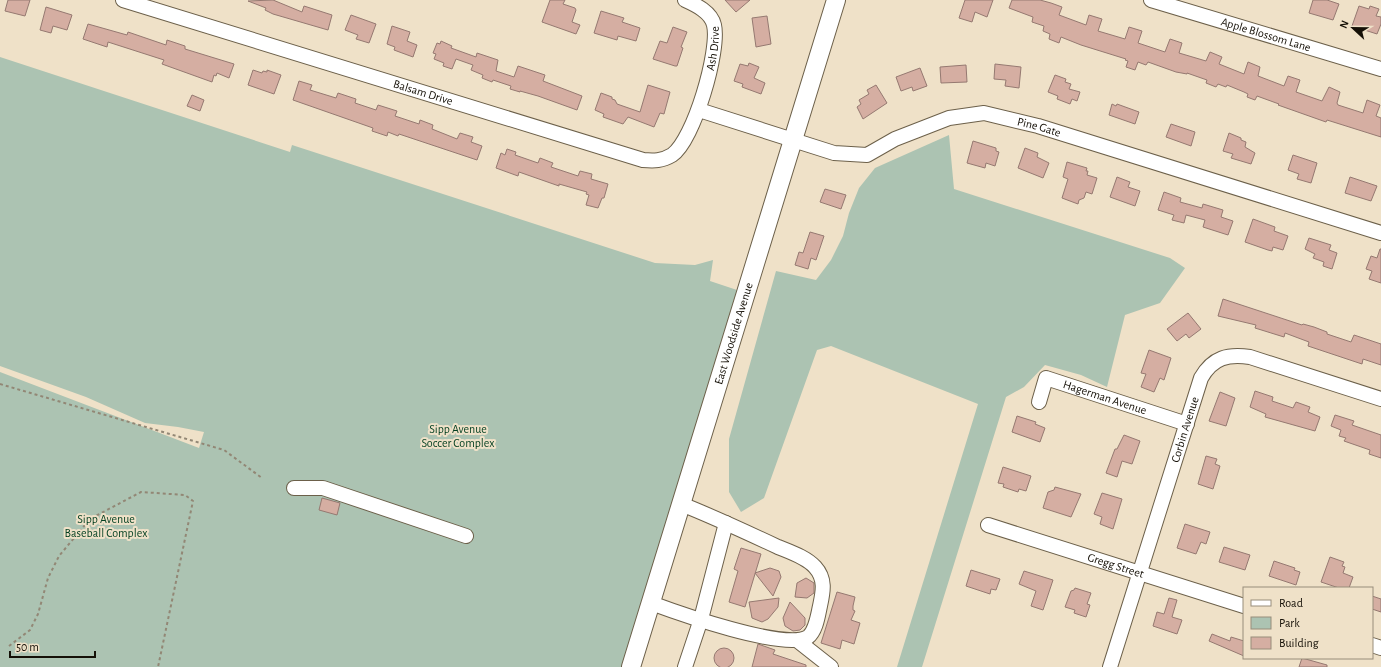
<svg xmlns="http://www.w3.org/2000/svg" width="1381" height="667" font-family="'Alegreya Sans',sans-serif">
<rect width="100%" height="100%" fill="#efe1c8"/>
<g fill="#acc3b2">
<path d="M0 57 290 152 292 145 655 263 695 265 713 260 710 281 737 290 622 667H0V372L199 448 204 432 178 427 145 423 86 397 0 366Z"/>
<path d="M949 135 954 189 1170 258 1185 268 1160 303 1125 315 1107 387 1081 375 1045 365 1024 387 1006 397 922 667H897L978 404 831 346 817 350 764 498 741 512 729 492V439L776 271 816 280 831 260 843 236 849 213 859 188 875 168Z"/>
</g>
<g fill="#d5aea2" stroke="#957971">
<path d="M8 0H30L25 16 5 11Z"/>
<path d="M273 0 302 12 304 6 332 15 328 30 273 14 265 10 266 8 248 1Z"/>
<path d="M550 0H565L563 4 575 8 576 10 572 22 580 25 576 34 542 22Z"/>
<path d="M725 0H750L736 12Z"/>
<path d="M965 0H993L987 17 975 12 972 22 959 18Z"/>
<path d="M1012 0H1040L1051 3 1062 7 1059 15 1086 25 1089 15 1102 19 1098 31 1125 39 1129 27 1142 31 1138 43 1165 52 1170 39 1182 43 1179 53 1206 61 1210 52 1222 57 1219 64 1244 74 1248 62 1260 67 1258 76 1284 86 1288 76 1300 80 1296 92 1322 101 1329 87 1340 92 1337 103 1338 105 1363 113 1367 100 1380 105 1376 116 1381 118V137L1327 120 1326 122 1278 105 1279 104 1257 96 1255 100 1247 97 1248 94 1244 92 1227 85 1226 87 1218 84 1216 87 1206 83 1207 80 1187 73V74L1176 72 1148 62 1146 65 1138 62 1135 70 1126 67 1128 61 1125 60 1126 59 1081 45 1061 37 1059 43 1049 39 1050 34 1043 31 1044 26 1032 22 1033 17 1009 8Z"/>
<path d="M1313 0H1327L1339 4 1333 20 1309 13Z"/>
<path d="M1359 6 1369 9 1370 6 1379 9 1376 16 1381 17V24L1377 34 1352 26Z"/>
<path d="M46 7 72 15 67 30 53 26 51 33 40 30Z"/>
<path d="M601 11 624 18 622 22 640 28 636 41 618 36 617 40 594 33Z"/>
<path d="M351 15 376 24 369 43 356 39 358 35 345 30Z"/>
<path d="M767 16 771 44 756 47 752 18Z"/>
<path d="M88 24 127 35 128 32 166 45 167 40 185 46V49L234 64 229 78 217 73 216 76 214 75 212 82 162 64 164 60 108 42 107 47 83 39Z"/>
<path d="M392 26 410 32 407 41 417 45 413 57 394 50 395 47 387 44Z"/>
<path d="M673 27 687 32 681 47 683 48 677 66H675L653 59 660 41 667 43Z"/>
<path d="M441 41 452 46 451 48 476 57 477 53 498 60 496 71 514 77 518 66 545 75 543 81 582 96 577 110 538 96 520 91V92L510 89 511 86 493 80 492 82 482 78 483 75 471 70 473 65 456 59 452 69 443 66 444 63 434 59 436 54 433 53 437 43 440 44Z"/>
<path d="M749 63 759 67 754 78 765 83 761 94 742 87 743 84 734 81 740 64 748 66Z"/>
<path d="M995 64 1021 67 1019 88 1005 86 1006 80 994 79Z"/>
<path d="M966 65 967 82 941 83 940 67Z"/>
<path d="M920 68 927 86 913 91 912 87 901 91 896 77Z"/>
<path d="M253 70 262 73 263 71 267 72V70L281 75 274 94 248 85Z"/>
<path d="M1055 75 1066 79 1065 82 1071 84 1069 89 1080 92 1077 101 1072 99 1070 104 1057 99 1058 96 1048 92Z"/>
<path d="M299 81 312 85 310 90 336 98 338 93 356 99 355 103 376 110 378 105 397 111 395 116 419 124 420 120 433 125 432 129 457 139 460 133 473 137 471 142 482 146 477 160 399 134 398 136 388 132 387 136 372 131 373 128 293 100Z"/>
<path d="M648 85 670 92 664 114 660 113 654 127 628 117 623 124 603 117 604 114 595 110 601 93 612 97V99L615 100 617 104 640 112Z"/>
<path d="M876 85 887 103 863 119 857 107 861 104 859 100 869 94 867 90Z"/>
<path d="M192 95 204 100 200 111 187 106Z"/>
<path d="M1112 104 1116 106 1117 104 1139 112 1135 124 1109 115Z"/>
<path d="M1171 124 1195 132 1191 146 1166 137Z"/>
<path d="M1229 133 1241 138V140L1246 142 1245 147 1255 153 1251 164 1231 158 1233 154 1223 151Z"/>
<path d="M973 141 996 148V151L999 152 995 166 986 163 985 168 967 163Z"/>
<path d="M1025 148 1038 153 1037 157 1049 163 1043 178 1018 168Z"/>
<path d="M507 149 516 152 515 155 538 163 540 158 553 163 551 167 578 176 580 171 592 174 591 179 608 184 604 198H602L598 208 586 205 589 195 586 194 587 192 559 184V186L519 172 518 176 496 168 501 153 505 155Z"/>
<path d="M1293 155 1317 163 1311 183 1297 179 1299 174 1288 170Z"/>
<path d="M1067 162 1087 168 1086 171H1088L1087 175 1097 178 1092 194 1086 192 1084 198 1079 200 1078 204 1062 198 1068 179 1063 177Z"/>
<path d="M1117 177 1130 182 1128 187 1140 191 1135 206 1110 197Z"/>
<path d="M1350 177 1377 186 1371 201 1345 193Z"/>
<path d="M825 189 846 195 841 209 820 202Z"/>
<path d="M1164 192 1181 198 1180 202 1202 208 1203 204 1223 210 1221 217 1233 221 1228 235 1203 227 1205 220 1186 215 1184 223 1172 220 1174 215 1158 210Z"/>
<path d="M1253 219 1275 227 1274 231 1288 236 1283 250 1273 247 1272 251 1268 250 1245 242Z"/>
<path d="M810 232 824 236 816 260 811 258 808 269 795 265 799 252 803 253Z"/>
<path d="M1309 238 1331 245 1329 250 1337 253 1332 269 1323 266 1324 262 1313 258 1315 254 1305 249Z"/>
<path d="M1380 249H1381V283L1369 279 1372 271 1366 269 1371 256 1377 258Z"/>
<path d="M1223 299 1302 325 1303 324 1314 327 1327 332V334L1351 342 1354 335 1381 344V365L1363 359 1362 364 1308 346 1309 342 1285 333 1284 337 1255 328 1256 325 1218 316Z"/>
<path d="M1188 313 1201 329 1189 338 1186 334 1177 341 1167 329Z"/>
<path d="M1149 350 1171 358 1164 380 1160 378 1154 392 1141 387 1146 374 1141 373Z"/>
<path d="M1255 391 1273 397 1272 401 1293 408 1296 402 1310 407 1308 412 1320 417 1315 431 1265 417 1266 414 1250 407Z"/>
<path d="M1220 392 1235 398 1226 426 1209 421Z"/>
<path d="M1335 415 1354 421 1352 425 1381 435V458L1369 454 1370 450 1344 441 1346 438 1339 436 1341 430 1331 426Z"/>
<path d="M1017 416 1036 422 1035 424 1045 428 1040 442 1012 432Z"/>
<path d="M1124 435 1140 441 1132 464 1122 461 1117 477 1106 473 1115 449H1117Z"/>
<path d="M1206 456 1217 459 1215 464 1220 466 1213 489 1198 484Z"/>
<path d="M1003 467 1031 476 1026 491 1019 489 1018 492 1003 487 1004 484 998 483Z"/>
<path d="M1055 487 1081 494 1071 517 1043 508 1048 492 1054 490Z"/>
<path d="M1102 493 1122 499 1113 529 1100 524 1102 517 1094 514Z"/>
<path d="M322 498 340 503 337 515 319 510Z"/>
<path d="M1185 524 1210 532 1206 544 1201 542 1196 554 1177 548Z"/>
<path d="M1224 547 1250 555 1245 570 1219 562Z"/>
<path d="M741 548 761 554 745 607 729 602 738 571 734 569Z"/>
<path d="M1330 557 1344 562 1342 566 1345 567 1343 573 1353 577 1349 588H1339L1321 582Z"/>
<path d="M1274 561 1295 568 1294 570 1300 572 1296 585 1269 576Z"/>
<path d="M770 568 779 571 781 577 773 596 755 573Z"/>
<path d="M971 570 1000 579 996 590 991 589 990 594 966 586Z"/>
<path d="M1024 571 1053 580 1043 610 1031 606 1036 591 1019 584Z"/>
<path d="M806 578 814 583V593L807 598 795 597 797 583Z"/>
<path d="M1075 588 1091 593 1087 604 1090 605 1086 617 1074 613 1075 610 1065 607 1071 591 1074 590Z"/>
<path d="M837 592 855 597 853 606V610L855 611 851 620 860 623 854 644 842 640 840 649 821 643Z"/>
<path d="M1372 596 1381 599V612L1372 609Z"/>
<path d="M779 598 778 607 768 619 762 622 752 618 749 602Z"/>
<path d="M1169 598 1177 600 1172 617 1182 620 1177 634 1153 626 1157 612 1164 614Z"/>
<path d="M790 602 805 618V625L800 630 793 631 785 626 783 618Z"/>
<path d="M1212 634 1230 641 1231 637 1244 641V656L1209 641Z"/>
<path d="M758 644 775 650 773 654 806 665V667H752Z"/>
<circle cx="724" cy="658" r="10"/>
<path d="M1302 658 1327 665V667H1299Z"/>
</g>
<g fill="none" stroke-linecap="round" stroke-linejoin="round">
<g stroke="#6c604a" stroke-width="16">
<g id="minor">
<path id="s1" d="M123 0 643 160C654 161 662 161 672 155 694 140 720 50 714 25 711 12 696 5 685 0"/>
<path id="s2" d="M1151 0 1381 69"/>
<path id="s3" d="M699 110 834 153 867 155 895 139 949 118 984 113 1038 126 1381 233"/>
<path id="s4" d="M1039 402 1046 378 1187 424"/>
<path d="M294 488H323L466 536"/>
<path id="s5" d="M988 525 1244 606"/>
<path d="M651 603C678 613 785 651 808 637 816 631 818 615 820 606 823 592 826 579 815 567 806 557 790 552 778 547 746 532 714 517 681 504"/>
<path d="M798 641 831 667"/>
<path d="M1372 645 1381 648"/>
<path d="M685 667 701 619 726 523"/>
<path id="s6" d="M1110 667 1201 378C1213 357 1228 354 1250 357L1381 399"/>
</g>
</g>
<g stroke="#6c604a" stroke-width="20">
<g id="major">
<path id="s7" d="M631 667 836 0"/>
</g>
</g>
<g stroke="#928775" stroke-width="2" stroke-dasharray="3 3" stroke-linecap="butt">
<path d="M0 384 224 450 262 478"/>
<path d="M9 646 30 630 38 614 48 578 59 556 90 519 141 492 185 495 193 501 158 667"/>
</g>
<use href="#minor" stroke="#fff" stroke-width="14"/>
<use href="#major" stroke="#fff" stroke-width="18"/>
</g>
<g text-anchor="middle" stroke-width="4" stroke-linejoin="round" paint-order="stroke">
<g font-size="12" fill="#151007" stroke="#efe1c8">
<text dy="4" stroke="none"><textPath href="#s2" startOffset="120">Apple Blossom Lane</textPath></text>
<text dy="4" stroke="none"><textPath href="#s1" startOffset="690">Ash Drive</textPath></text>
<text dy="4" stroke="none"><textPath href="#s1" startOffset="314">Balsam Drive</textPath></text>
<text dy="4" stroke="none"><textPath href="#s3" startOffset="357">Pine Gate</textPath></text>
<text dy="4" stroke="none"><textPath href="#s7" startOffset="349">East Woodside Avenue</textPath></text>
<text dy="4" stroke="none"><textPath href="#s4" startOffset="87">Hagerman Avenue</textPath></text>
<text dy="4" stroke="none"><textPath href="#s6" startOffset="249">Corbin Avenue</textPath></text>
<text dy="4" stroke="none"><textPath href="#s5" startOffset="134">Gregg Street</textPath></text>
</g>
<g font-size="12" fill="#023f20" stroke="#efe1c8">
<text x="458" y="433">Sipp Avenue<tspan x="458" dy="14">Soccer Complex</tspan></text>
<text x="106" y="523">Sipp Avenue<tspan x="106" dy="14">Baseball Complex</tspan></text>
</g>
</g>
<rect x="1243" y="587" width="130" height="72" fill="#efe1c8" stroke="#988d7b"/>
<rect x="1251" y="600" width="20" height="6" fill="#ffffff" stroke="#988d7b"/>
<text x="1279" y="607" font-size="12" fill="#151007">Road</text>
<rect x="1251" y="617" width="20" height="12" fill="#acc3b2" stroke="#988d7b"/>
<text x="1279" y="627" font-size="12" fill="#151007">Park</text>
<rect x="1251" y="637" width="20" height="12" fill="#d5aea2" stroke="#988d7b"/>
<text x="1279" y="647" font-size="12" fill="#151007">Building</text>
<g transform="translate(1353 28) rotate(292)" stroke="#efe1c8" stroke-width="3" paint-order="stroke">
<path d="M0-3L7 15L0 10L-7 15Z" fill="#151007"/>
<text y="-6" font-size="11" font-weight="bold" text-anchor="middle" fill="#151007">N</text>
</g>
<path d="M10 651v6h85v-6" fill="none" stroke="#151007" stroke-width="2"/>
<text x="16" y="651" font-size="12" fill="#151007" stroke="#efe1c8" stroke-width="3" paint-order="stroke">50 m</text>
</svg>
